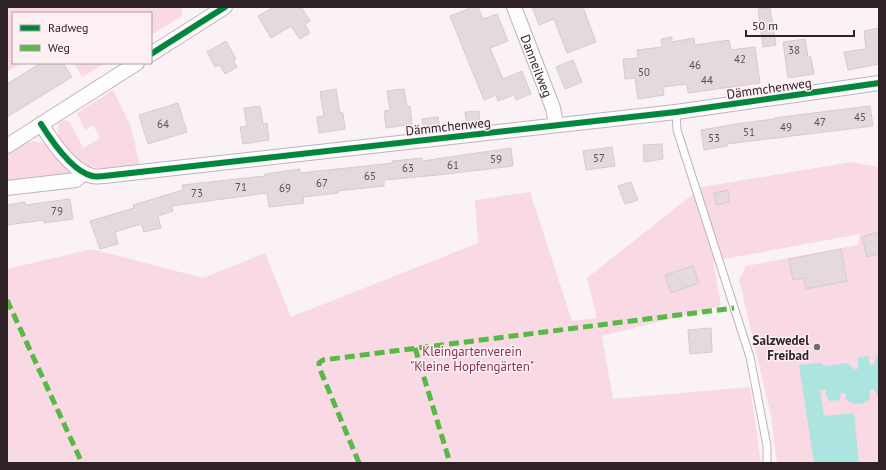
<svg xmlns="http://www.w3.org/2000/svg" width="886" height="470" font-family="'PT Sans',sans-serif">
<rect width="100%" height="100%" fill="#faf2f4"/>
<g fill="#f9d9e3">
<path d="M7 7H182V16L151 35V13H13V63H21L7 72Z"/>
<path d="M74 63H105L82 77Z"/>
<path d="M113 90 131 127 140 166C116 168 93 173 71 158 67 154 63 148 59 144L58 124 64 120 70 122 83 148 100 138 93 125 85 130 77 113Z"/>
<path d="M34 141 45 144 58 159 71 170V174L7 185V154L24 143Z"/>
<path d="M851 162 879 167V463H777L771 416 739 279 746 266 858 245 860 234 713 261 721 306 602 336 613 399 750 387 761 463H7V269L92 249 203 278 265 253 291 317 478 243 475 200 530 192 572 321 597 318 587 278 702 187Z"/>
</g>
<path fill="#ace4df" d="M879 354V398L874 389 869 391 870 399C861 406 856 405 846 400V394L841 393 839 400 830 401 826 396V390H820L824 416 854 413 859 463H814L799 365 821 363 825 366 847 363 856 370 858 368V358L868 356 870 365H874L876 356Z"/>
<g fill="#e4dadd" stroke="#d5cccf">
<path d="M274 7H301L310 21 305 24 310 33 300 39 291 26 271 38 258 16Z"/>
<path d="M473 7H478L483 19 497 14 508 41 490 48 503 79 522 71 531 94 516 100 514 95 498 101 496 95 484 100 450 16Z"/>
<path d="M532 7H583L596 42 567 53 554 19 539 25Z"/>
<path d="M770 8 776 45 763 47 758 9Z"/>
<path d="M879 28V64L848 70 844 52 866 49 864 31Z"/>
<path d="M672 37V42L694 38 695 45 729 40 731 50 755 47 760 83 688 93 687 84 663 87 664 95 638 99 635 78 625 79 623 59 638 58 637 50 662 47 661 39Z"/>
<path d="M805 39 808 57H811L814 74 788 78 783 42Z"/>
<path d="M226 41 236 59 233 60 237 67 225 74 219 65 215 67 207 52Z"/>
<path d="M573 60 582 82 565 89 556 67Z"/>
<path d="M41 63H63L72 77 7 117V84Z"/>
<path d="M336 89 340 113H343L345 129 319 133 317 117 324 116 320 92Z"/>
<path d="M404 89 407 107 410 106 412 124 386 128 384 111 390 110 387 91Z"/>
<path d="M178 103 187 132 148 144 139 115Z"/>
<path d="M260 106 263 124 267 123 269 140 243 144 240 127 247 126 244 108Z"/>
<path d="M870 106 873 126 727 144V146L704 150 701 130 736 124 774 119V118Z"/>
<path d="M479 111 480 125 467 127 465 112Z"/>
<path d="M438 117 440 129 424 131 422 119Z"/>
<path d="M662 144 663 159 644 162 643 145Z"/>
<path d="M612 147 615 166 586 170 583 151Z"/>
<path d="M511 148 513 166 438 175 384 180V186L337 191 338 193 303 197 304 203 269 207 267 193 171 206 173 211 158 216 161 228 144 232 141 224 115 232 118 244 100 249 90 221 134 208 133 205 183 190 182 185 265 176V174L300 169V173L393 163 392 161 422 158V161Z"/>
<path d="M631 182 638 200 625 204 618 186Z"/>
<path d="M728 190 730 202 716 205 714 193Z"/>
<path d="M70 199 73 219 44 223V220L7 225V205L25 202V205Z"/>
<path d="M879 232V254L867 257 862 237Z"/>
<path d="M841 249 847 281 806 289 804 278 793 280 789 259Z"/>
<path d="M693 266 699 283 671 293 665 275Z"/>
<path d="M711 328 712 352 690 354 688 330Z"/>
</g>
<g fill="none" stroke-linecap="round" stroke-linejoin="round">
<g stroke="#beb4b8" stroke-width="9">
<path id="lane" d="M676 112 677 130 750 357 767 446V463"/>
</g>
<g stroke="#beb4b8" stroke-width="16">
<g id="street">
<path id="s1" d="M514 7 553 108 556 125"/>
<path d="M151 54 225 7"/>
<path d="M41 124C51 140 72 171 92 176 96 177 100 176 104 176L676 112 879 83"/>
<path d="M7 146 137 63"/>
<path d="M7 188 76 180 84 173"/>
</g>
</g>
<use href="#lane" stroke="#fefdfd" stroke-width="7"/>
<use href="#street" stroke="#fefdfd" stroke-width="14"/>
<g stroke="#58b947" stroke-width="5" stroke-dasharray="10 5" stroke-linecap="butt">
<path d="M7 300 82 463"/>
<path d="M415 348 450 463"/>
<path d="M359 463 319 367V363L323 360 734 308"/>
</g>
<g stroke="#feeff3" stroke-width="8">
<g id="cycleway">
<path d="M151 54 225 7"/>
<path d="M41 124C51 140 72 171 92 176 96 177 100 176 104 176L676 112 879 83"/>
</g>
</g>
<use href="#cycleway" stroke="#00873e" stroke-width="6"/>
</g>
<circle fill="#756b6e" stroke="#feeff3" stroke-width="1.5" cx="817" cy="347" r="4"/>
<g text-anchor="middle" stroke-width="3" stroke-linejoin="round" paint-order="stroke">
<g font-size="11" fill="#5c5054">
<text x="794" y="54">38</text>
<text x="740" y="63">42</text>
<text x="695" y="69">46</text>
<text x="644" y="76">50</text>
<text x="707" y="84">44</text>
<text x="860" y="121">45</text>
<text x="820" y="126">47</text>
<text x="163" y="128">64</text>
<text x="786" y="131">49</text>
<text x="749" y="136">51</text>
<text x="714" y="142">53</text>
<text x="599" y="162">57</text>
<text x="496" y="163">59</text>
<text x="453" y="169">61</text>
<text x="408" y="172">63</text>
<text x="370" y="180">65</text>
<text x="322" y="187">67</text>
<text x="241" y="191">71</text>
<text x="285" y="192">69</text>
<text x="197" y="197">73</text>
<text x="57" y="215">79</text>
</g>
<g font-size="13" fill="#2e2226" stroke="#feeff3">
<text dy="5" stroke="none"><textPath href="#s1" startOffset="63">Danneilweg</textPath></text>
<text transform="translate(769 88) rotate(-8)" y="5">Dämmchenweg</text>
<text transform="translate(448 126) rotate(-6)" y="5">Dämmchenweg</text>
</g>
<g font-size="13" font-weight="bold" fill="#2e2226" stroke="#feeff3" text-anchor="end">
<text x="809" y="345">Salzwedel<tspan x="809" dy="15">Freibad</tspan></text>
</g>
<g font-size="13" fill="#843757" stroke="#feeff3">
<text x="472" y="356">Kleingartenverein<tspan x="472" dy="15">"Kleine Hopfengärten"</tspan></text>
</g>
</g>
<rect width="886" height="470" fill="none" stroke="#2e2226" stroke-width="16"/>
<rect x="12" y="12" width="140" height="52" fill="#feeff3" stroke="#ab9da1"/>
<rect x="20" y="25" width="20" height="6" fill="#00873e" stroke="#ab9da1"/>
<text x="48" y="32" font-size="12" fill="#2e2226">Radweg</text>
<rect x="20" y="45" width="20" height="6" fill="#58b947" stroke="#ab9da1"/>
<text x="48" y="52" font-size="12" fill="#2e2226">Weg</text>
<path d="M746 30v6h108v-6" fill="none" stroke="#2e2226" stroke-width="2"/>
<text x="752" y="30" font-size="12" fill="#2e2226" stroke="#feeff3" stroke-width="3" paint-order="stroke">50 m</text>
</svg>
